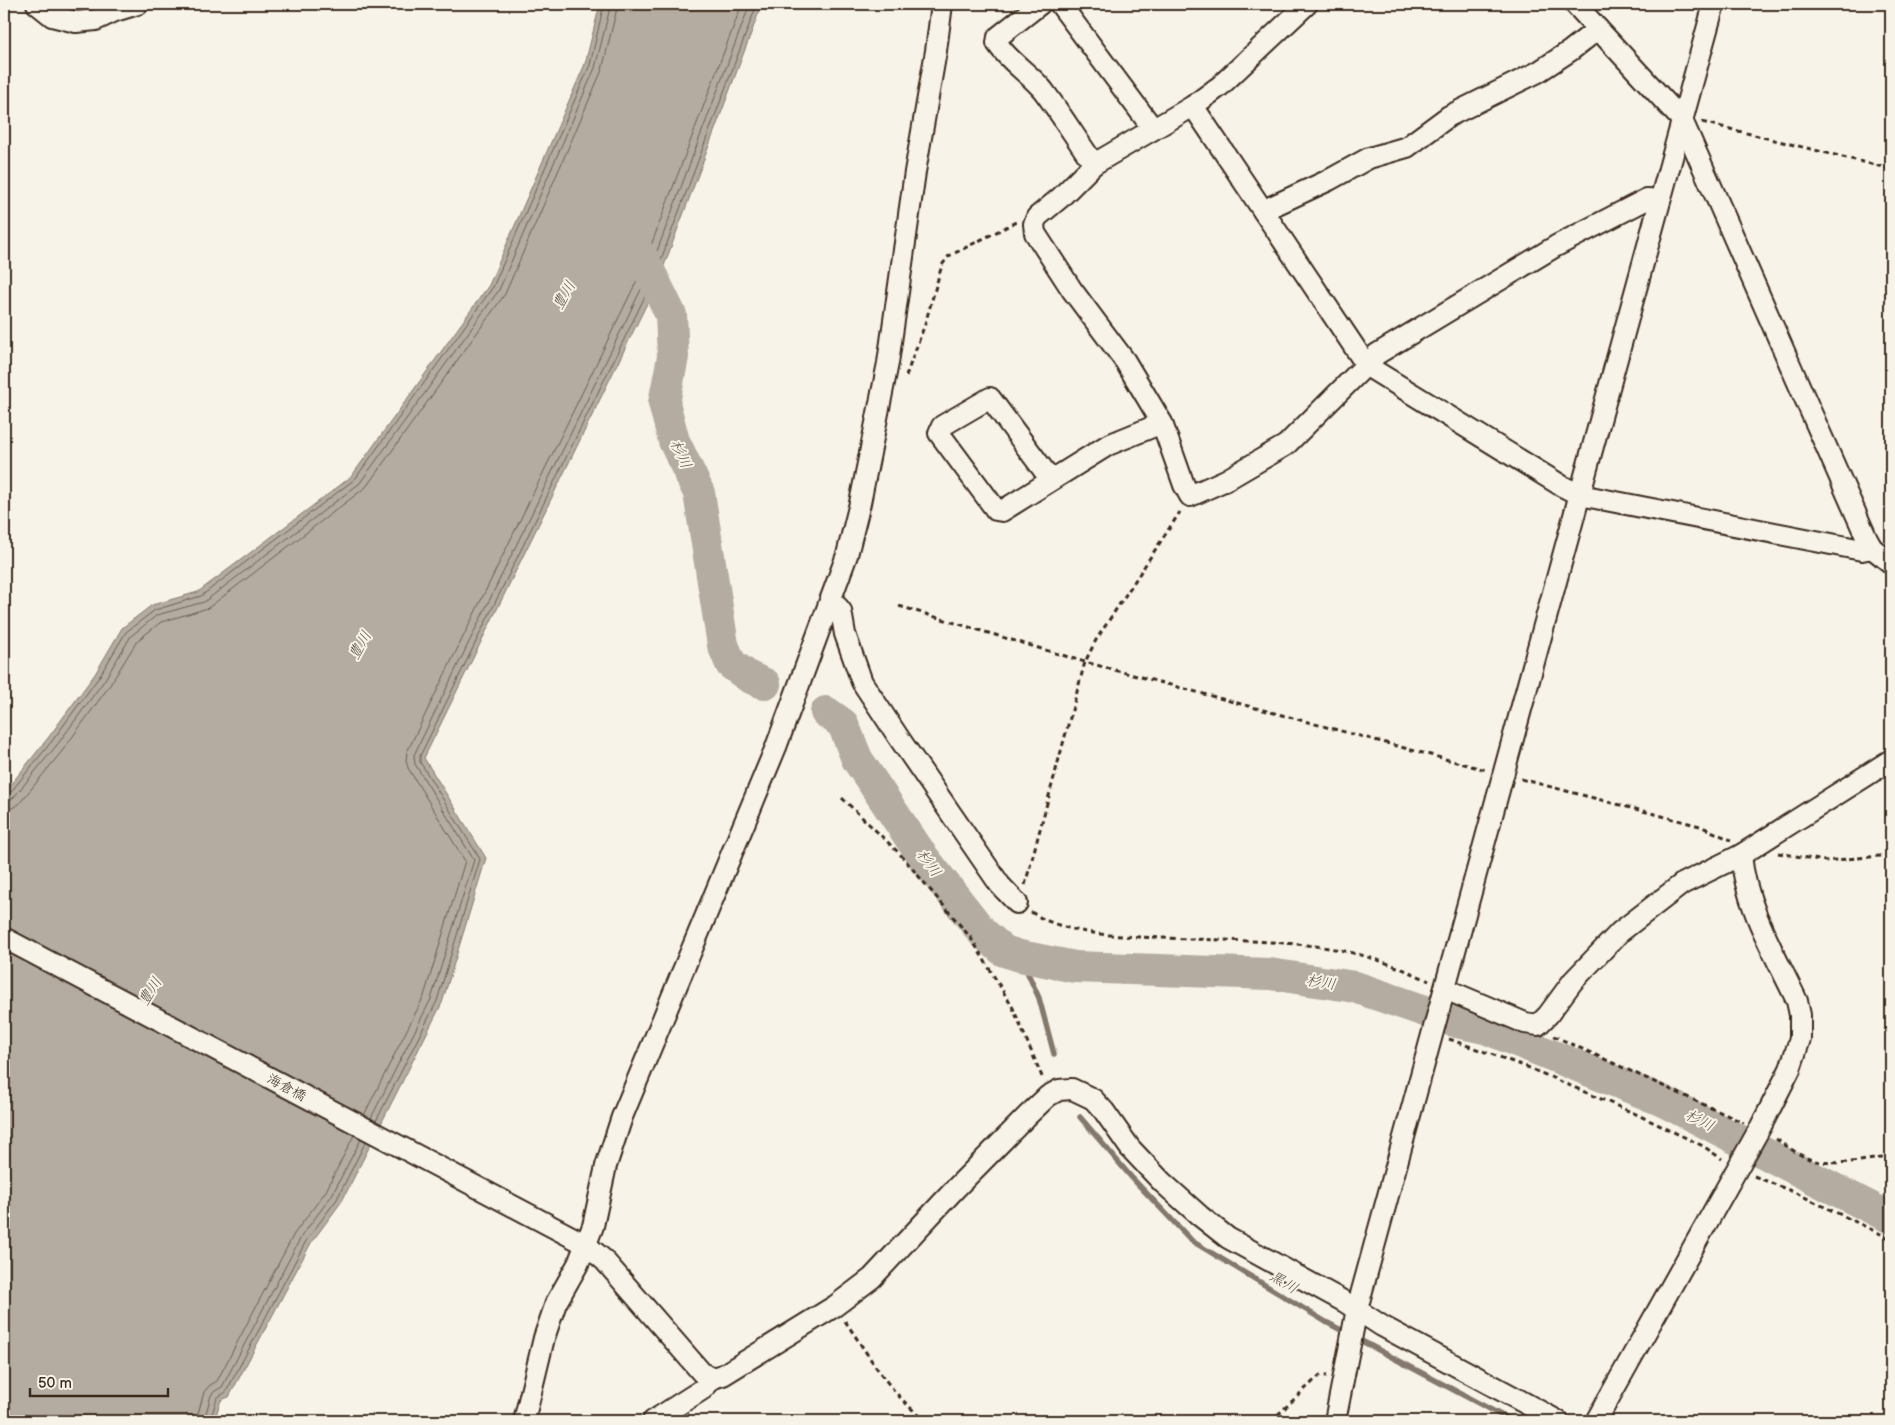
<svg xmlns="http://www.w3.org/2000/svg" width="1895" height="1425" font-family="'Balsamiq Sans','Klee One',sans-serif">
<rect width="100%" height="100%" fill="#f7f3e8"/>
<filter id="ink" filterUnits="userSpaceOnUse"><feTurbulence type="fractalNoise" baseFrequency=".02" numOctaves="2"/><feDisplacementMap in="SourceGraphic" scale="10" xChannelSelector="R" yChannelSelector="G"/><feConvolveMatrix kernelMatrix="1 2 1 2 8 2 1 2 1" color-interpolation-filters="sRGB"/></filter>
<g filter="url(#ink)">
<path fill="#b4aca0" stroke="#84786c" d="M600 4H762L659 279 424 758 486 858 442 1003 342 1201 311 1243 229 1397 221 1400 214 1421H4V793L48 738 95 674 122 628 152 605 198 592 351 477 489 285 585 64Z"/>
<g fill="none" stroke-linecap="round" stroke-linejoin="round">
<g stroke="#6b5e52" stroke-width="1">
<path d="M4 795 10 793 52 741 99 677 126 632 155 610 201 596 355 479 493 287 590 65 604 4"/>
<path d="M4 801H9L14 797 57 745 104 681 131 636 157 615 204 602 360 483 499 290 595 68 611 4"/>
<path d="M4 809 12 808 19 804 63 750 110 685 137 641 161 622 208 608 366 487 505 294 602 70 618 4"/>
<path d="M364 1115 424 996 465 861 408 768 406 760 407 752 641 272 742 4"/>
<path d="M371 1118 431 999 474 860 415 764 414 755 648 275 750 4"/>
<path d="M376 1121 437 1001 480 859 420 762V756L654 278 757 4"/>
<path d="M196 1421 204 1392 209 1386 217 1381 294 1234 326 1191 354 1135"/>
<path d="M204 1421 211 1395 215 1391 222 1387 301 1237 332 1195 361 1139"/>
<path d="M210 1421 217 1398 226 1392 306 1241 337 1199 366 1141"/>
</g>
<g stroke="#84786c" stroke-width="5.5">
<path d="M1020 956 1039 998 1054 1054"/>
<path d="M1080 1117 1132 1178 1192 1241 1326 1322 1512 1421"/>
</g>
<g stroke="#b4aca0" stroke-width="32">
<path d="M633 247 643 258 671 315 673 357 664 403 674 441 699 493 723 645 731 664 749 677 765 684"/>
<path d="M826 712 843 724 857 759 923 857 983 933 1004 951 1020 956 1075 967 1270 974 1355 987 1457 1022 1485 1028 1663 1101 1891 1218"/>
</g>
<g stroke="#3b2a1e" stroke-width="24">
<g id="minor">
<path d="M37 4 52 16 76 22 96 20 115 11 138 4"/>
<path d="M1040 4 998 37 997 43C1009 62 1029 73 1043 90 1061 114 1077 140 1094 164"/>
<path d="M1060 4 1148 122 1152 130"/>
<path d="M1307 4 1220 86 1193 106 1094 164 1060 198 1037 217 1034 224 1035 233 1072 290 1125 361 1162 423 1184 485 1190 496 1226 480 1286 445 1377 354 1556 246 1647 199 1660 200"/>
<path d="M1575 4 1682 120 1867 539 1872 548 1891 563"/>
<path d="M1193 106 1367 366 1562 486 1580 495 1862 550 1872 548"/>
<path d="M1264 212 1273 206 1329 180 1369 158 1407 147 1449 116 1538 72 1570 51 1598 29"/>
<path d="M1051 480 990 398 942 426 939 433 996 510 1002 511 1108 445 1162 423"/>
<path d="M831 599 841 611 845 634 862 682 901 741 1000 885 1017 903"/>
<path d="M4 938 585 1244 604 1260 702 1373 713 1378 723 1375 835 1306 872 1278 955 1189 1028 1115 1048 1096 1059 1090 1072 1089 1093 1099 1104 1111 1130 1148 1162 1182 1200 1216 1228 1238 1345 1302 1382 1326 1558 1421"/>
<path d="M1445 989 1525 1023 1538 1025 1548 1015 1573 981 1620 932 1682 884 1741 855 1891 760"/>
<path d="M524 1421 544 1338 556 1303 578 1264 593 1226 606 1166 622 1117 776 747 847 555 860 503 888 363 915 172 936 51 942 4"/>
<path d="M653 1421 703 1389 713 1378"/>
<path d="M1335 1421 1357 1309 1714 4"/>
<path d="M1596 1421 1760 1128 1790 1069 1800 1039V1015L1797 1001C1775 954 1746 908 1741 855"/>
</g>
</g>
<g stroke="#3b2a1e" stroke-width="3" stroke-dasharray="5 4" stroke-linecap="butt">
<path d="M1702 122 1891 169"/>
<path d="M906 376 925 324 942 265 949 256 1016 222"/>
<path d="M899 606 1085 662 1486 770"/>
<path d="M1521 779 1700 826 1731 840"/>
<path d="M842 798 899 853 971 938 1013 1008 1043 1079"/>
<path d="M1778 853 1825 861 1891 855"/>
<path d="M1025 885 1085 662 1096 640 1180 512"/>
<path d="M1031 912C1068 936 1119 936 1163 938 1210 940 1259 940 1306 945 1349 949 1390 962 1429 981"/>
<path d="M1554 1036 1744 1123"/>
<path d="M1449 1039 1527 1067 1638 1115 1703 1146 1722 1159"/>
<path d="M1776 1139C1789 1147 1804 1160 1821 1162 1843 1165 1869 1159 1891 1157"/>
<path d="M1754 1176 1796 1193 1891 1239"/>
<path d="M845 1321C870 1357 891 1396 927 1421"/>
<path d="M1271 1421 1320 1375 1327 1376"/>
</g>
<use href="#minor" stroke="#f7f3e8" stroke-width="20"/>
</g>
</g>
<g text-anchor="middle" stroke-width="4" stroke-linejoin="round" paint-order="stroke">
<g font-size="14" fill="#3b2a1e" stroke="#f7f3e8">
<text transform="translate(287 1087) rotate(28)" y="5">海倉橋</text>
</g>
<g font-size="15" font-style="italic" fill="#5f5145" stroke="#f7f3e8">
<text transform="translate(564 295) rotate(-60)" y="5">豊川</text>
<text transform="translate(681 454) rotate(66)" y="5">杉川</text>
<text transform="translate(360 645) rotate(-60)" y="5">豊川</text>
<text transform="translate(929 863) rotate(53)" y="5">杉川</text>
<text transform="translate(1321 982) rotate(9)" y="5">杉川</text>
<text transform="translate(150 991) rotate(-58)" y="5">豊川</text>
<text transform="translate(1700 1120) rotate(27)" y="5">杉川</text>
<text transform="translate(1284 1282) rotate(31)" y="5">黒川</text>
</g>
</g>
<rect width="1895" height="1425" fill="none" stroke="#f7f3e8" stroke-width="20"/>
<rect x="10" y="10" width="1875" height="1405" fill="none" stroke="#3b2a1e" stroke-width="2" filter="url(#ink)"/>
<path d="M30 1388v8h138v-8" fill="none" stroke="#3b2a1e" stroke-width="2.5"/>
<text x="38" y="1388" font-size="15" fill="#3b2a1e" stroke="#f7f3e8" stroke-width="4" paint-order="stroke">50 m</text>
</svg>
